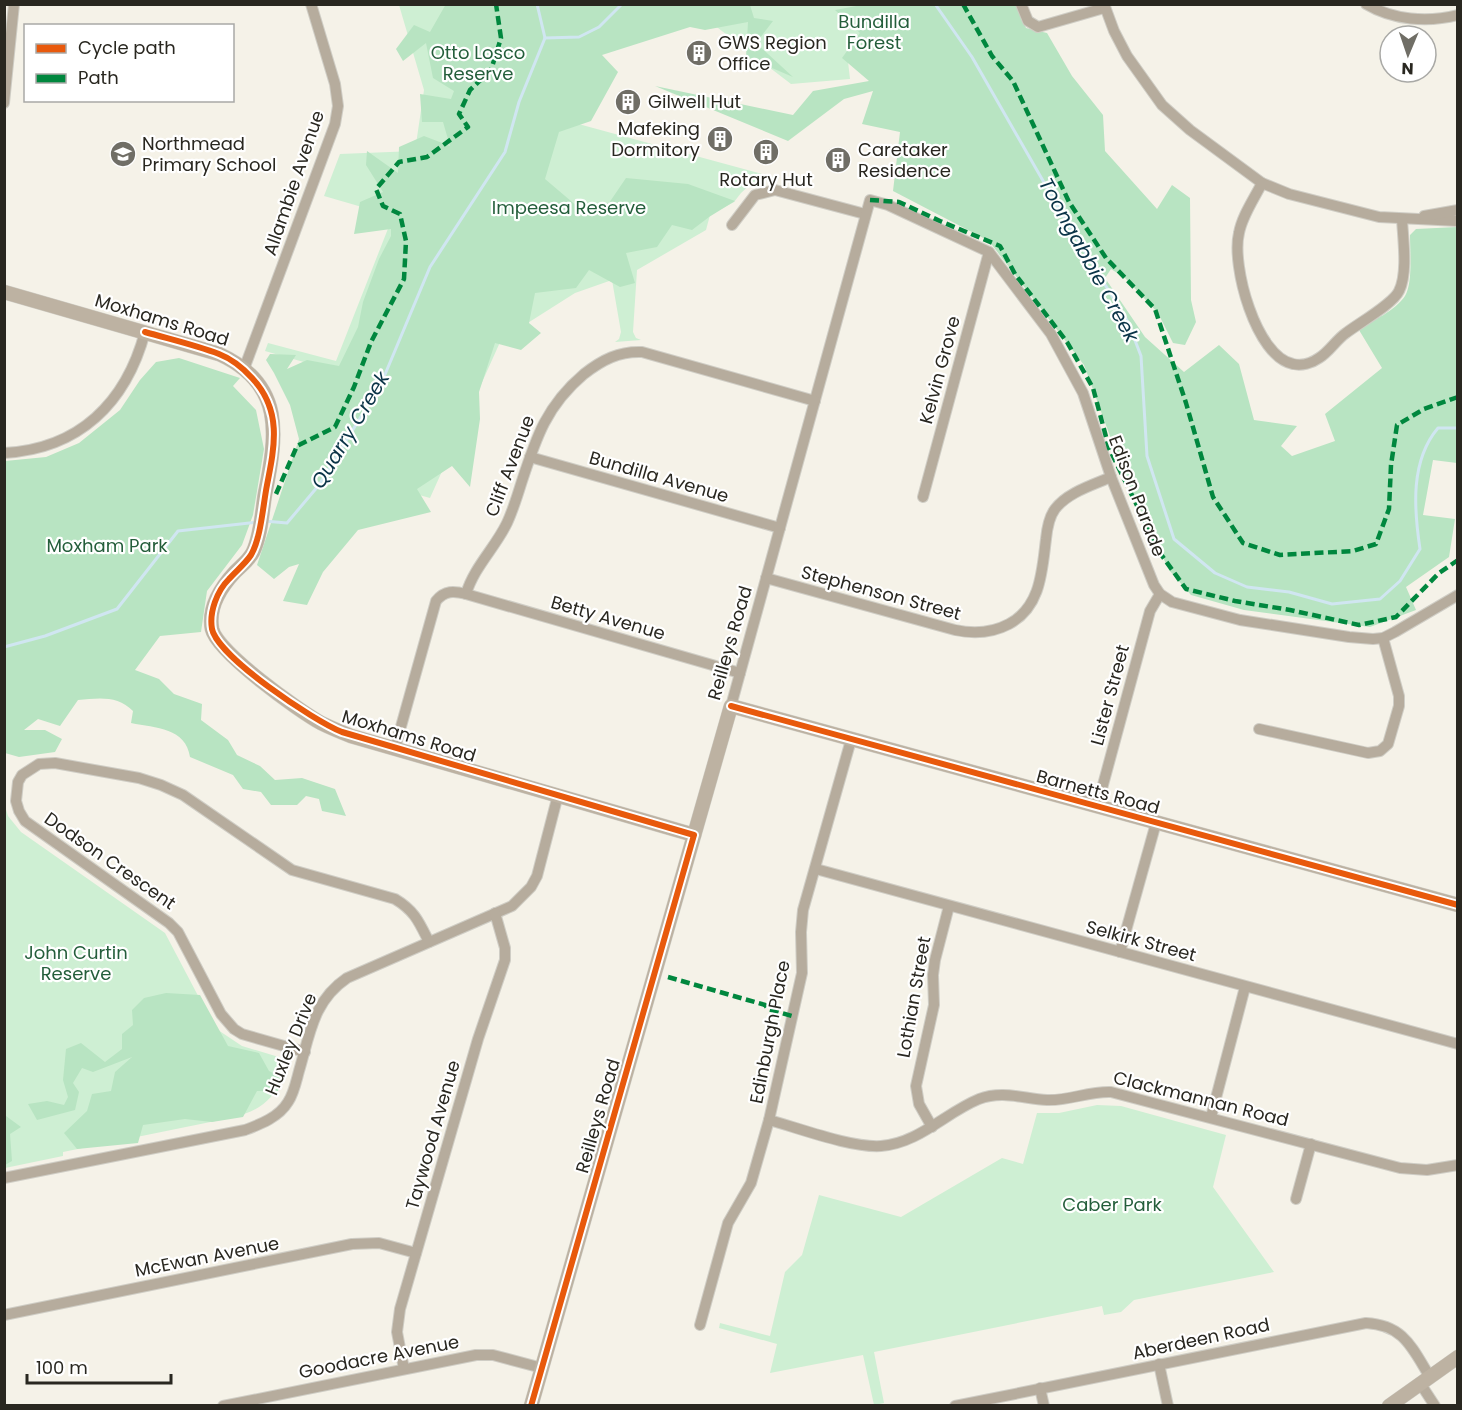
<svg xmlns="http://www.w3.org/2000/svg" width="1462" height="1410" font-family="Poppins,sans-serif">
<rect width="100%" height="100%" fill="#f5f2e8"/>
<g fill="#ceefd3">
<path d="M399 5H672L652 13 527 110 777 178 765 179 753 182 741 193 734 202 710 215 706 230 637 270 633 332 636 338 641 340 615 342 619 339 621 332 612 280 575 293 501 340 430 498 348 475 381 384 265 351 268 343 336 361 393 216 324 196 340 154 415 151 424 90Z"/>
<path d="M676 5H909L847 53 850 79 791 84 705 18Z"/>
<path d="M4 803 8 816 21 832 165 933 215 1028 242 1046 282 1058C286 1065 284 1069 282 1077 274 1100 258 1111 235 1117L63 1152V1156L5 1168Z"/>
<path d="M1097 1105 1121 1106 1226 1135 1213 1187 1274 1272 1134 1300 1121 1312 1104 1315 1102 1306 874 1352 884 1403 874 1405 863 1355 770 1373 777 1344 719 1328 720 1323 770 1336 785 1272 802 1255 819 1195 901 1217 1002 1158 1023 1164 1037 1113H1059Z"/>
</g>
<g fill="#b8e4c2">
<path d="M446 4 750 5 754 18 773 21 756 43 793 77 746 57 748 22 705 30 690 27 602 55 618 72 591 121 559 132 545 179 578 207 609 203 626 178 688 184 735 201 709 217 692 230 672 225 657 247 626 253 635 283 620 287 589 270 576 288 535 293 529 323 541 333 521 350 495 343 479 392 480 419 470 487 452 466 417 489 431 512 358 530 323 572 307 605 283 601 299 564 289 567 274 579 257 565 299 439 290 405 274 373 266 360 270 354 296 355 287 369 307 360 339 366 358 327 363 302 379 259 391 236V229L354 234 360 202 383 192 366 165 367 151 398 173 399 147 424 136 450 146 443 122H422L420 94 451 99 454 91 433 78 426 43 403 61 396 49 414 25 430 32Z"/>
<path d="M867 4 1016 5 1026 28 1047 33 1072 76 1103 115 1105 151 1157 209 1172 185 1190 198 1191 300 1196 322 1185 345 1173 343 1158 313 1125 278 1111 269 1105 278 1145 337 1184 372 1219 345 1239 364 1254 420 1297 426 1281 446 1292 456 1335 441 1325 414 1382 368 1359 330C1373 320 1395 311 1405 296 1413 283 1410 250 1410 235L1416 229 1457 227V463L1433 460 1423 515 1455 519 1449 557 1406 587 1416 610 1370 627 1244 610 1191 595 1169 570 1125 477 1084 365 989 241 893 191 900 132 862 124 873 91 844 99 788 141 655 86 793 115 813 91 869 81 842 58 860 33 835 10Z"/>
<path d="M179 358 240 378 233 386 256 410 264 449 253 515 242 545 207 591 201 632 160 636 135 670 159 679 174 694 202 704 201 720 228 740 237 755 260 766 275 780 302 778 335 789 346 816 322 811 319 799 306 796 297 805H271L261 792 243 789 233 775 190 757C186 728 156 728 131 723L133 711C118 695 98 698 78 700L60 726 38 719 24 730H45L62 739 55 752 19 757 5 753V461L46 457 79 443 120 410 140 380 156 362Z"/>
<path d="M166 993 200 995 228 1046 259 1053 269 1071 281 1077 278 1091H257L243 1117 212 1122 185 1119 143 1125 138 1143 77 1149 64 1133 87 1111 92 1094 111 1091 115 1072 132 1057 93 1072 82 1068 73 1083 79 1092 75 1110 37 1120 28 1104 47 1101 64 1105 68 1097 63 1080 66 1049 81 1043 105 1062 122 1049V1034L133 1025 132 1010 144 998Z"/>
<path d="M5 1107 6 1116 21 1127 10 1134 12 1161 5 1165Z"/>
</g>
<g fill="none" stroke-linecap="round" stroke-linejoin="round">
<g stroke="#d0e6f1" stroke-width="3">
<path d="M537 4 545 38"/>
<path d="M935 4 972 57 1069 226 1128 322 1141 356 1147 456 1174 539 1215 573 1247 587 1289 592 1332 604 1380 599 1400 581 1420 549C1414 509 1410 461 1438 428H1458"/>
<path d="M545 38 579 37 599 27 622 4"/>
<path d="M264 521 287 523 319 485 381 384 430 267 505 152 519 102 545 38"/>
<path d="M4 647 45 636 117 609 178 531 258 522"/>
</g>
<g stroke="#cfcdc5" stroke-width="12">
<g id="street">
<path d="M1021 4 1028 21 1038 27 1104 8"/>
<path d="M1104 4 1114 31 1127 56 1162 105 1190 130 1262 183 1289 194 1379 217 1458 221"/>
<path d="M1366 4C1393 20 1427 23 1458 15"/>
<path d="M4 103 14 4"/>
<path d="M1262 183C1254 199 1242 216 1239 233 1231 265 1256 357 1293 364 1302 366 1312 363 1319 358 1329 352 1336 340 1346 333 1359 323 1393 304 1399 291 1408 273 1403 239 1402 219"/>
<path d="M1424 216 1458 210"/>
<path d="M732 225 755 195 775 190 865 214"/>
<path d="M244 369 335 124 338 106 335 84 311 4"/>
<path d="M4 453C79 449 126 403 145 332"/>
<path d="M530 457 780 528"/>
<path d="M923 497 989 252"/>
<path d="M766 578 955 630C973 634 992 633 1009 624 1041 607 1042 571 1046 539 1047 529 1049 517 1055 509 1068 492 1093 485 1111 477"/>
<path d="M466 594 740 673"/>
<path d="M731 706 870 200 888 205 989 252 1051 334 1083 393 1111 477 1154 585 1160 594 1172 602 1240 620 1349 637 1373 639 1383 638 1395 632 1458 595"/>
<path d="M1259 729 1368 753 1380 751 1388 744 1399 706V696L1383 638"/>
<path d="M395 748 436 601C445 590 454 591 466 594 474 567 495 548 507 523 513 510 517 497 521 484 536 438 546 406 584 374 602 360 619 351 642 352L815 401"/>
<path d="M1097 807 1150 611 1160 594"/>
<path d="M816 869 1458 1044"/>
<path d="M1120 952 1156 823"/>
<path d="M305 1052 242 1034 234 1029 221 1014 178 932 169 923 25 821 19 811 16 801 18 782 22 775 39 764 55 763 139 778 161 785 183 795 292 870 395 899C415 911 419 922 429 942"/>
<path d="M1211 1117 1245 987"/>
<path d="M769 1120C799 1128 851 1148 881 1146 919 1143 945 1113 979 1099 1003 1090 1024 1099 1047 1100 1069 1101 1089 1091 1111 1092L1400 1168 1427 1170 1458 1165"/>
<path d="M932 1127 919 1104 916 1086 934 1005 933 975 935 960 949 906"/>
<path d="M4 1178 245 1130C261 1124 279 1117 288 1102 294 1093 296 1082 299 1071 310 1034 313 1001 347 978L512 906 531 887 537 876 558 795"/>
<path d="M1296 1199 1311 1144"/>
<path d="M4 1315 352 1244 379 1243 416 1253"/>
<path d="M700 1325 728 1223 751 1183 769 1120 802 973 801 932 803 910 851 740"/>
<path d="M1159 1364 1168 1406"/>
<path d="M404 1369 397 1332 400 1309 478 1039 505 960V948L495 913"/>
<path d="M1420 1383 1435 1406"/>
<path d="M1040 1388 1044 1406"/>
<path d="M223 1406 476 1355H493L542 1368"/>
<path d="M955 1406 1366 1323C1404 1325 1412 1348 1430 1377"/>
</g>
</g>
<g stroke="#cfcdc5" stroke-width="15">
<g id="secondary">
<path d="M4 292 219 354C285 384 277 435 265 494 262 513 261 535 253 552 249 560 241 566 235 572 221 587 208 608 212 629 217 652 299 711 321 723 331 728 341 732 351 736L694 835"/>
<path d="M531 1406 731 706 1458 905"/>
<path d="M1389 1406 1458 1357"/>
</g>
</g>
<use href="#street" stroke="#b6ac9d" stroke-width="10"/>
<use href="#secondary" stroke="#bdb2a2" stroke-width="14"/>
<g stroke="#00873e" stroke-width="4.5" stroke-dasharray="9 4.5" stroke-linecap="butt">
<path d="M963 4 992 56 1013 81 1069 202 1106 258 1155 309 1186 403 1213 497 1243 543 1280 555 1353 551 1376 544 1389 509 1391 465 1397 425 1424 409 1458 397"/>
<path d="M870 200 899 202 940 221 1000 246 1015 274 1067 342 1093 388 1109 448 1160 553 1186 589 1235 601 1290 610 1359 625 1396 617 1439 573 1458 560"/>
<path d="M276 494 297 446 335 427 354 387 371 342 404 279 406 241 400 214 383 206 376 189 399 162 427 157 468 127 459 114 470 90 491 70 501 38 496 4"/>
<path d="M668 977 765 1005 768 1009 792 1016"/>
</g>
<g stroke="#fff" stroke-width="10">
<g id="cycleway">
<path d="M145 332C169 339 195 345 219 354 232 359 242 367 252 378 282 410 275 445 267 485 263 505 261 538 251 555 245 564 236 571 229 579 217 591 209 612 212 629 218 657 314 721 342 732L694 835 531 1406"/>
<path d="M731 706 1458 905"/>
</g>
</g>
<use href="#cycleway" stroke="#e8590c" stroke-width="6"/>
</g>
<defs>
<g id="building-disc" transform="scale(1.35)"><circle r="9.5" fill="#706e66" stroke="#fff"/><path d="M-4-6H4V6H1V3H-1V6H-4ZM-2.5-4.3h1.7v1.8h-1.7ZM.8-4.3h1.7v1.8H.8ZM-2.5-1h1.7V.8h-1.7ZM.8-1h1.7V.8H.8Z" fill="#fff"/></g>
<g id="school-disc" transform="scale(1.35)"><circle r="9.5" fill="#706e66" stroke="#fff"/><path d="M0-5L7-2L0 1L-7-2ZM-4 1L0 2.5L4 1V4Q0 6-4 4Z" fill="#fff"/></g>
</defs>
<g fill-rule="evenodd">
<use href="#building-disc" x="699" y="53"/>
<use href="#building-disc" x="628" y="102"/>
<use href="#building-disc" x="720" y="139"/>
<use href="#building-disc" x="766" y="152"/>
<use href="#school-disc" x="123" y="154"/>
<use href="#building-disc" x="838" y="160"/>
</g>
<g text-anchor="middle" stroke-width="4.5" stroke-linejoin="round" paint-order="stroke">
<g font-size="18" fill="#245e3b" stroke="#fff">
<text x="874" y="28">Bundilla<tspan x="874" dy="21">Forest</tspan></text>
<text x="478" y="59">Otto Losco<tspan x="478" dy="21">Reserve</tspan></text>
<text x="569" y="214">Impeesa Reserve</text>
<text x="107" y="552">Moxham Park</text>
<text x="76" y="959">John Curtin<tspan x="76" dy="21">Reserve</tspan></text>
<text x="1112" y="1211">Caber Park</text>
</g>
<g font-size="18" fill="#292720" stroke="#fff" text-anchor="start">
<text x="718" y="49">GWS Region<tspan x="718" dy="21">Office</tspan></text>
<text x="648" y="108">Gilwell Hut</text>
<text x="700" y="135" text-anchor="end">Mafeking<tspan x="700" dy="21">Dormitory</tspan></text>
<text x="142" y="150">Northmead<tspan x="142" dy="21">Primary School</tspan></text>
<text x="858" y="156">Caretaker<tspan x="858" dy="21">Residence</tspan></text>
<text x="766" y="186" text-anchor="middle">Rotary Hut</text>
</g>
<g font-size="18" fill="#292720" stroke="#fff">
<text transform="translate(294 183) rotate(-71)" y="6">Allambie Avenue</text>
<text transform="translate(162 320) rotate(17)" y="6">Moxhams Road</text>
<text transform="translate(940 370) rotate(-75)" y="6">Kelvin Grove</text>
<text transform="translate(510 466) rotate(-69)" y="6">Cliff Avenue</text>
<text transform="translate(659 477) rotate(16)" y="6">Bundilla Avenue</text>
<text transform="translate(1137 496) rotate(69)" y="6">Edison Parade</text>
<text transform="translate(881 593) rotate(15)" y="6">Stephenson Street</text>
<text transform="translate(608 618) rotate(16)" y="6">Betty Avenue</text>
<text transform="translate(730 643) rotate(-74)" y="6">Reilleys Road</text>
<text transform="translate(1110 695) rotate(-75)" y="6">Lister Street</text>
<text transform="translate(409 736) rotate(17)" y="6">Moxhams Road</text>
<text transform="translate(1098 792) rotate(15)" y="6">Barnetts Road</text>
<text transform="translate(110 861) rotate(35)" y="6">Dodson Crescent</text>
<text transform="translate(1141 941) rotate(15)" y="6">Selkirk Street</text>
<text transform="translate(914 997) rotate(-80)" y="6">Lothian Street</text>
<text transform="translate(770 1032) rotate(-79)" y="6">Edinburgh Place</text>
<text transform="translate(291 1044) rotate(-68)" y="6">Huxley Drive</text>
<text transform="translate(1201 1099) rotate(14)" y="6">Clackmannan Road</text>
<text transform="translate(598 1116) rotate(-74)" y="6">Reilleys Road</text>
<text transform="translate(433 1135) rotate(-74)" y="6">Taywood Avenue</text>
<text transform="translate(207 1257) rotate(-11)" y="6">McEwan Avenue</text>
<text transform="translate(1201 1339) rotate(-12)" y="6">Aberdeen Road</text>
<text transform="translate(379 1357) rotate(-11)" y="6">Goodacre Avenue</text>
</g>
<g font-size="20" font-style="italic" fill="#0a3347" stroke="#fff">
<text transform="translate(1089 260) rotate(61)" y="7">Toongabbie Creek</text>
<text transform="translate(350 430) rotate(-59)" y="7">Quarry Creek</text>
</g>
</g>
<rect width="1462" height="1410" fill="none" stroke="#292720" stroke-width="12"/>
<rect x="24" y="24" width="210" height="78" fill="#ffffff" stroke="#a9a9a6" stroke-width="1.5"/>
<rect x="36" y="44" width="30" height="9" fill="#e8590c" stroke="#a9a9a6" stroke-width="1.5"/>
<text x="78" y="54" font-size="18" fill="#292720">Cycle path</text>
<rect x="36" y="74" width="30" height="9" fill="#00873e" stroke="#a9a9a6" stroke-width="1.5"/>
<text x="78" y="84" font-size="18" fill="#292720">Path</text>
<g transform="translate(1408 54) rotate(182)"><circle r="28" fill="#ffffff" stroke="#a9a9a6" stroke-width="1.5"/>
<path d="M0-4.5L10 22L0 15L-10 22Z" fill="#706e66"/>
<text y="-9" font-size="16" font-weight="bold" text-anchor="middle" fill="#292720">N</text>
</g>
<path d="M27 1374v9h144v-9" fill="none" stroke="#292720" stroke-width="3"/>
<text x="36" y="1374" font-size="18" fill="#292720" stroke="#ffffff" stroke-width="4.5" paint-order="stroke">100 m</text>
</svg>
